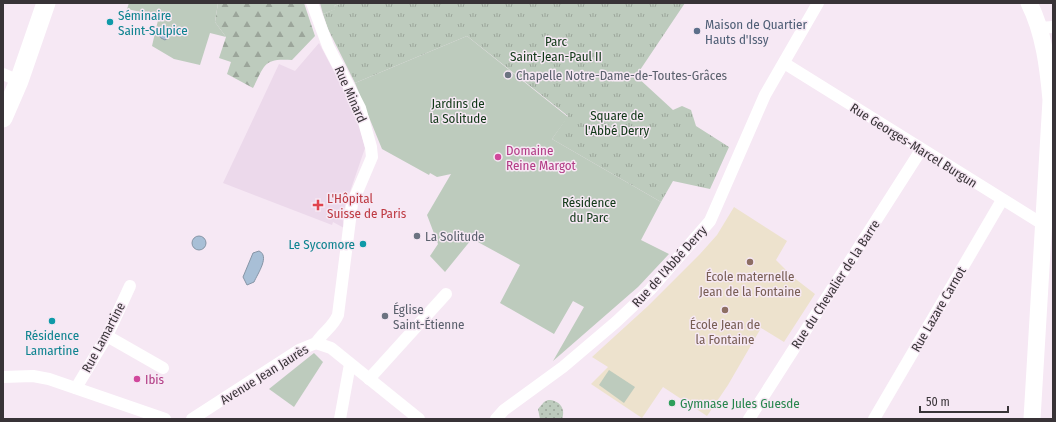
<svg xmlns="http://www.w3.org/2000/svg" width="1056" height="422" font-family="'Fira Sans Condensed',sans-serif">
<defs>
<pattern id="grass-dots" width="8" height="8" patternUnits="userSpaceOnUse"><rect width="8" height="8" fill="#bdcbbd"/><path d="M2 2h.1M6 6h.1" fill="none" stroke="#9ba59a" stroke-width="1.8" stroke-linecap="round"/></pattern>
<pattern id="forest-firs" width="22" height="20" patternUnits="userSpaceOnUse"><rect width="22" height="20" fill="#bdcbbd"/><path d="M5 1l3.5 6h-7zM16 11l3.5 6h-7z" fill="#9ba59a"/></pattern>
<pattern id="park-tufts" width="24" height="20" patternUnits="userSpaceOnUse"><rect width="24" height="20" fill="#bdcbbd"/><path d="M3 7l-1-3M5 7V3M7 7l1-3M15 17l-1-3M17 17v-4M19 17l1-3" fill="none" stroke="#9ba59a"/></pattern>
</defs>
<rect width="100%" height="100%" fill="#f6e8f4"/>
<path fill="#ecd9eb" d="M319 43 348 98 360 128 365 148 342 215 344 228 333 222 332 225 223 183 279 64 295 71Z"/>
<path fill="#ede2cd" d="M734 207 787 241 776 260 793 277 815 294 784 342 761 328 728 385 707 416 663 387 642 418 591 384 608 367 592 357 648 306 700 254 717 235Z"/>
<path fill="url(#grass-dots)" d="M548 400C559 400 566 408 562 419H540L538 409 544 402Z"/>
<path fill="url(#forest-firs)" d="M218 3H304L315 36 292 60C263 58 265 65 253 88L227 74 231 62 219 58 226 37 215 22Z"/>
<path fill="url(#park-tufts)" d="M342 3H685L636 76 673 110 682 106 691 110 696 126 729 147 710 189 673 181 661 202 552 139 568 116 467 36 355 83 328 29 323 14 335 9 334 6Z"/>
<g fill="#bdcbbd">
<path d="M129 3H218L215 22 226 37 210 33 200 65 174 59 152 46 159 16 127 9Z"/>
<path d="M320 3H342L334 6 336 9 323 14Z"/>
<path d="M467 36 568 117 552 139 661 202 641 240 669 254 638 287 553 361 584 307 573 301 554 334 500 303 520 265 476 241 479 236 475 235 445 272 430 256 438 244 427 215 451 174 437 177 430 173 429 175 382 149 355 83Z"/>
<path d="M314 353 323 362 294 407 269 389Z"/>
<path d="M609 370 635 387 624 403 599 385Z"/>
</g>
<g fill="#a8bfd6" stroke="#8695a6">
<path d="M164 29 168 30 170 33 169 37 165 40 161 38 159 34Z"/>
<circle cx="199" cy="243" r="7"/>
<path d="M259 251C270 256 258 273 254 282L247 285 243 277 253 253Z"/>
</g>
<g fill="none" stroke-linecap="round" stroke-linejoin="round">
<g stroke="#fff" stroke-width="12">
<path d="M312 3 328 46 360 108 371 147 372 157 352 204 338 315C333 327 323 332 316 343"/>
<path d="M1040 28 1053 27"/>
<path d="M784 63 1044 225"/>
<path d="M3 74 19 81"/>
<path d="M107 336 163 368"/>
<path d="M316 343 331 348 419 419"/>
<path d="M3 377 33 376 49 379 165 419"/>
<path d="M369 379 446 294"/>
<path d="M76 388 107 336 130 286"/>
<path d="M192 419 299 350 316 343"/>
<path d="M340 419 350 364"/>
<path d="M496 419 504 410 563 367 616 322 650 290 710 221 765 95 818 3"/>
<path d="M749 419 921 150"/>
<path d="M874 419 1002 200"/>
</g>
<path stroke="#fff" stroke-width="17" d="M1029 3C1044 33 1048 67 1051 100L1032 419"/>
<path stroke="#fff" stroke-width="19" d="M3 118 19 81 46 3"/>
</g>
<g fill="#0f9aa8" stroke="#f6e8f4" stroke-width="1.5">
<circle cx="110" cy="22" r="4"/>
<circle cx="363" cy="244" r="4"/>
<circle cx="52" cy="321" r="4"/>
</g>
<circle fill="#5c6f8a" stroke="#f6e8f4" stroke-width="1.5" cx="697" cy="31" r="4"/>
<g fill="#6b7280" stroke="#f6e8f4" stroke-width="1.5">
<circle cx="508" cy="75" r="4"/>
<circle cx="417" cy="236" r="4"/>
<circle cx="385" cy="316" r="4"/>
</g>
<g fill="#d1479c" stroke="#f6e8f4" stroke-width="1.5">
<circle cx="498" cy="157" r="4"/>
<circle cx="137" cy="379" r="4"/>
</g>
<path fill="#e0444e" stroke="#f6e8f4" stroke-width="1.5" d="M316 199h4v4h4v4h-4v4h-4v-4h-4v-4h4z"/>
<g fill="#8d6e63" stroke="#f6e8f4" stroke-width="1.5">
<circle cx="750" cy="262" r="4"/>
<circle cx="725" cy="310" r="4"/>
</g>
<circle fill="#2e9e5b" stroke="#f6e8f4" stroke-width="1.5" cx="672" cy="403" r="4"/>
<g text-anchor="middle" stroke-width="3" stroke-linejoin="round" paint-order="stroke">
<g font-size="13" fill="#0d838f" stroke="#f6e8f4" text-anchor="start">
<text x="118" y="20">Séminaire<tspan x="118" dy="15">Saint-Sulpice</tspan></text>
<text x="355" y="249" text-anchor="end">Le Sycomore</text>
<text x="52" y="340" text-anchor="middle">Résidence<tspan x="52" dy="15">Lamartine</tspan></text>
</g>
<g font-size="13" fill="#4e5e75" stroke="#f6e8f4" text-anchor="start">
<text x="705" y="29">Maison de Quartier<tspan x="705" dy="15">Hauts d'Issy</tspan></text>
</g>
<g font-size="13" fill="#113817" stroke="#f6e8f4">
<text x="556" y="46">Parc<tspan x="556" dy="15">Saint-Jean-Paul II</tspan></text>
<text x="458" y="108">Jardins de<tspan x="458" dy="15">la Solitude</tspan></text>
<text x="617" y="120">Square de<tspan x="617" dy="15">l'Abbé Derry</tspan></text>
<text x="589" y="207">Résidence<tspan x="589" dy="15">du Parc</tspan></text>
</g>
<g font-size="13" fill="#5b616d" stroke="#f6e8f4" text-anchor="start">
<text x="516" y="80">Chapelle Notre-Dame-de-Toutes-Grâces</text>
<text x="425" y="241">La Solitude</text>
<text x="393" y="314">Église<tspan x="393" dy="15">Saint-Étienne</tspan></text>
</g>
<g font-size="13" fill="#383337" stroke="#f6e8f4">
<text transform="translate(351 94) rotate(66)" y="5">Rue Minard</text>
<text transform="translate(914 145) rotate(32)" y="5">Rue Georges-Marcel Burgun</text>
<text transform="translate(669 266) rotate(-48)" y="5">Rue de l'Abbé Derry</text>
<text transform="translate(835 284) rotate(-57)" y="5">Rue du Chevalier de la Barre</text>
<text transform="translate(938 309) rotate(-60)" y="5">Rue Lazare Carnot</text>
<text transform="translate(103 337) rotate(-62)" y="5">Rue Lamartine</text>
<text transform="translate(264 374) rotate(-32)" y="5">Avenue Jean Jaurès</text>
</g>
<g font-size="13" fill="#b23c85" stroke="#f6e8f4" text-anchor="start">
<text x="506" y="155">Domaine<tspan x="506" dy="15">Reine Margot</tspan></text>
<text x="145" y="384">Ibis</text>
</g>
<g font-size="13" fill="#be3a42" stroke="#f6e8f4" text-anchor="start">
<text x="327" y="203">L'Hôpital<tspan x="327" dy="15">Suisse de Paris</tspan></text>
</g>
<g font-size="13" fill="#785e54" stroke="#f6e8f4">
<text x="750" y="281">École maternelle<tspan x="750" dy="15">Jean de la Fontaine</tspan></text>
<text x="725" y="329">École Jean de<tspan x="725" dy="15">la Fontaine</tspan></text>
</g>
<g font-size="13" fill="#27864d" stroke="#f6e8f4" text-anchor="start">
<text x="680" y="408">Gymnase Jules Guesde</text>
</g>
</g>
<rect width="1056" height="422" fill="none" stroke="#383337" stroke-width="8"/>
<path d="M920 406v6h88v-6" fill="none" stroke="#383337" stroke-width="2"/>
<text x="926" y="406" font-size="12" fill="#383337" stroke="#f6e8f4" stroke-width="3" paint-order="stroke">50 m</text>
</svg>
